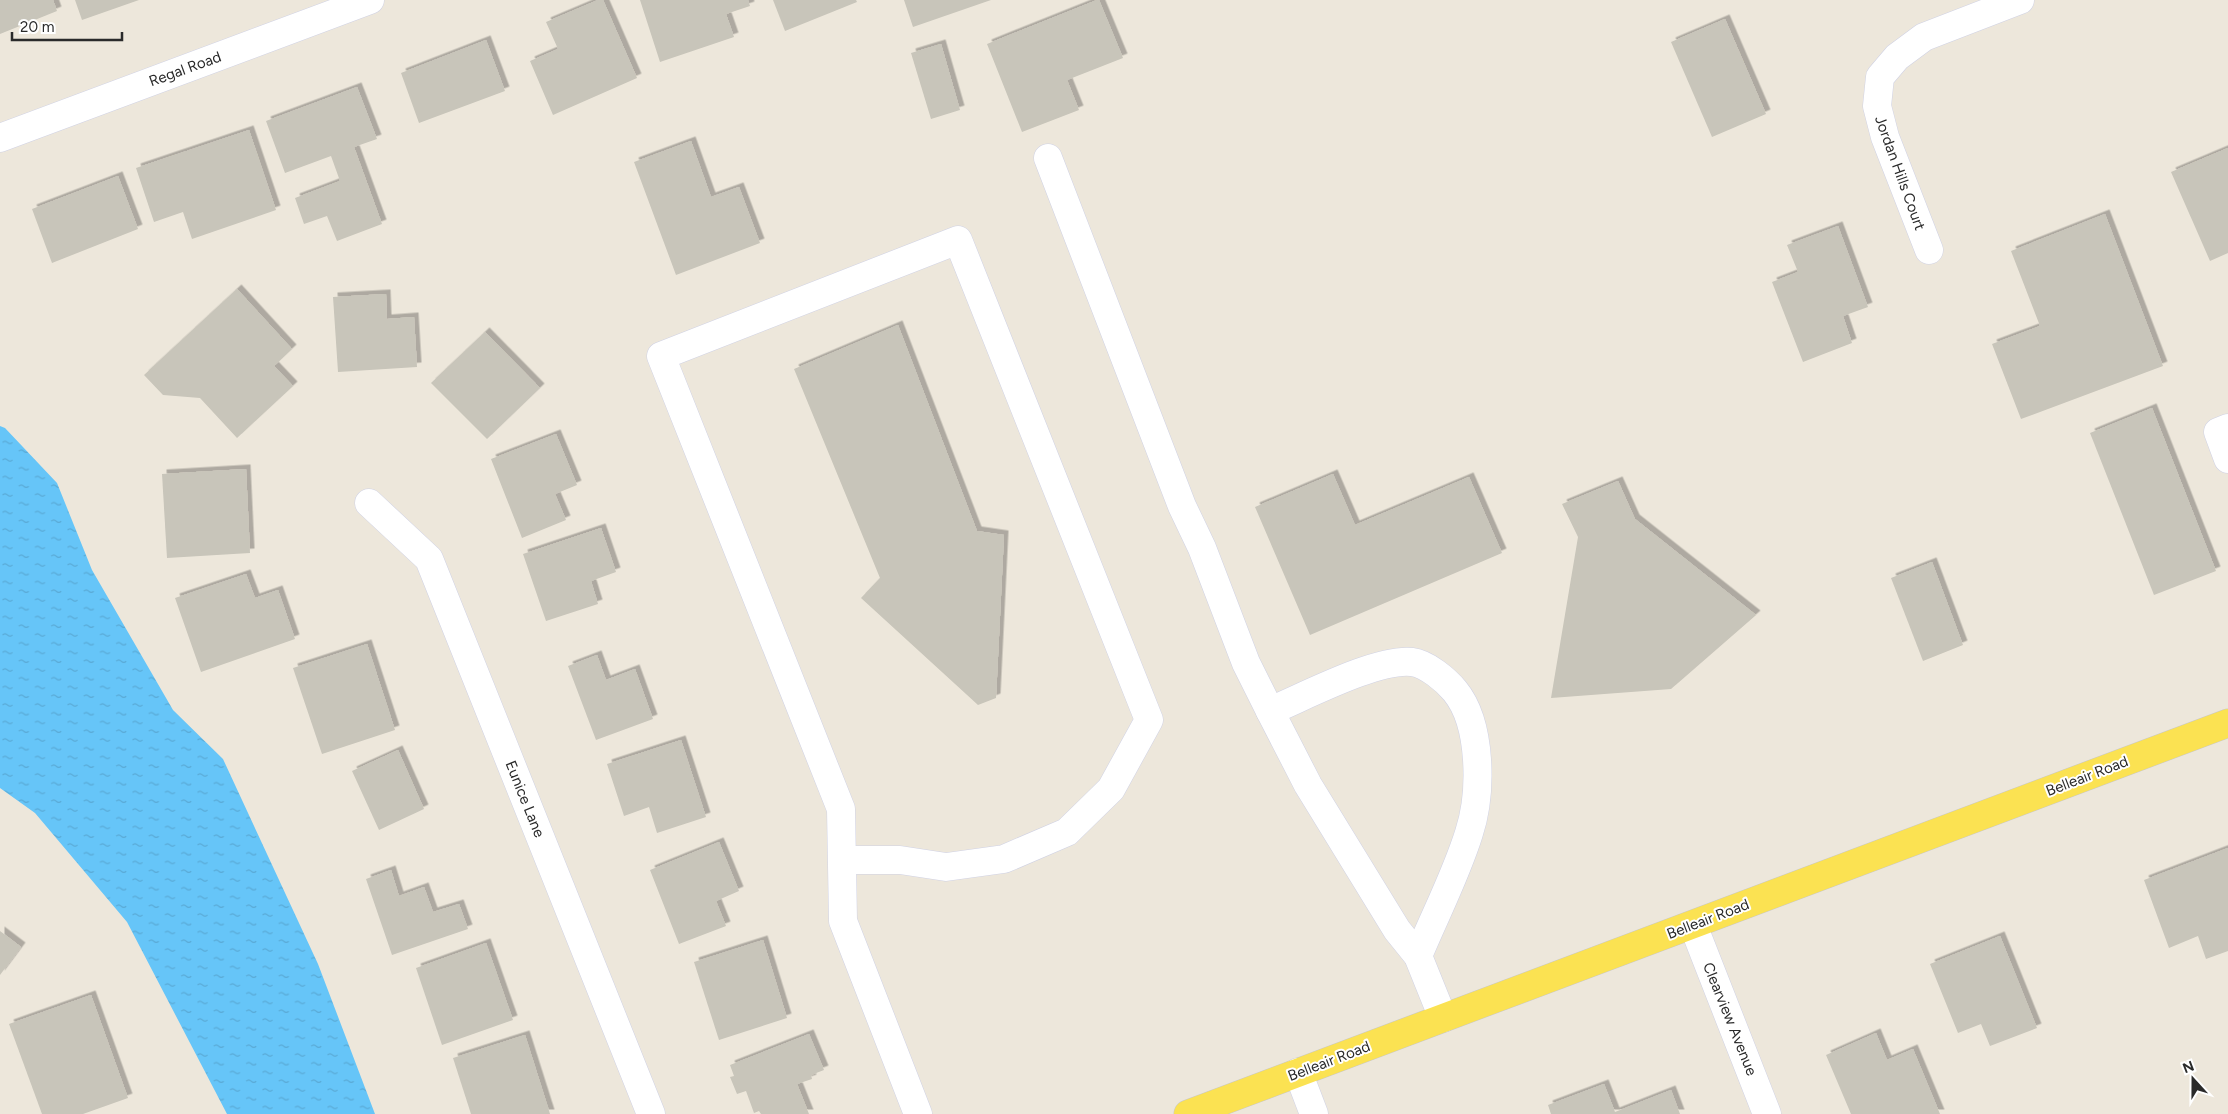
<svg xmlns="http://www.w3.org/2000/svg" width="2228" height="1114" font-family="Figtree,sans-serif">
<defs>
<pattern id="water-ripples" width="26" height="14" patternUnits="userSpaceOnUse" patternTransform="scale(1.25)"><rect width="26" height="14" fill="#66c5f8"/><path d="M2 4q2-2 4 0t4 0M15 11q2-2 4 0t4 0" fill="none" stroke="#59a9d5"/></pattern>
<filter id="shadow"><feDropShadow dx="4.5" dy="-4.5" stdDeviation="0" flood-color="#0004"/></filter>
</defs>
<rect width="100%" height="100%" fill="#ede7db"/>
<path fill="url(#water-ripples)" d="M0 426 5 428 57 483 92 570 173 710 223 759 318 964 375 1114H227L127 922 35 813 0 788Z"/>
<g fill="#c8c5ba" filter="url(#shadow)">
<path d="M0 0H53L57 11 0 34Z"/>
<path d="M75 0H139L82 20Z"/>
<path d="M598 0H603L637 78 553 115 530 61 558 49 546 22Z"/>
<path d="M640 0H748L750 6 726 14 734 37 660 62Z"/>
<path d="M773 0H856L857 2 785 31Z"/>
<path d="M904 0H991L913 27Z"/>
<path d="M1097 0H1099L1123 58 1067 80 1079 110 1022 132 987 44Z"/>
<path d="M1725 19 1766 114 1712 137 1671 42Z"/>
<path d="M486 40 505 91 419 123 401 73Z"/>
<path d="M941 44 960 110 931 119 911 53Z"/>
<path d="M357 87 377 139 354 147 382 224 337 241 327 216 304 224 295 198 340 181 331 156 285 173 266 121Z"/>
<path d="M249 130 276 210 192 239 183 212 154 222 136 168Z"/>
<path d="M691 141 711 197 739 187 760 243 676 275 634 162Z"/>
<path d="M2228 148V253L2210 261 2171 172Z"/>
<path d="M118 176 138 229 52 263 32 209Z"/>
<path d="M2105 214 2163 366 2021 419 1992 344 2040 326 2011 251Z"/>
<path d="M1838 226 1868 307 1843 316 1852 343 1803 362 1772 282 1798 272 1787 245Z"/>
<path d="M237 289 292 349 274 366 293 386 237 438 200 398 163 395 144 375Z"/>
<path d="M386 294 387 319 414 317 417 367 338 372 333 297Z"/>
<path d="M898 325 977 531 1004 535 996 698 978 705 861 598 880 578 794 369Z"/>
<path d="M485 332 540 388 487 439 431 383Z"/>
<path d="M2152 408 2216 571 2154 595 2090 433Z"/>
<path d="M556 434 577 485 555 494 566 520 522 538 491 459Z"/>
<path d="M246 469 250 553 167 558 162 474Z"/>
<path d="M1333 474 1355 525 1469 477 1502 553 1310 635 1255 507Z"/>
<path d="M1618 481 1635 519 1756 615 1671 689 1551 698 1578 537 1562 504Z"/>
<path d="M601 528 616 572 591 581 598 604 546 621 523 554Z"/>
<path d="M1932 562 1963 645 1923 661 1891 578Z"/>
<path d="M246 574 255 598 278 590 295 639 201 672 175 598Z"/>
<path d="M367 644 395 730 322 754 293 668Z"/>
<path d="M597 655 606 680 635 669 653 719 596 740 568 666Z"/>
<path d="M681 740 706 817 657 833 649 807 624 816 607 764Z"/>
<path d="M398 750 424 809 379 830 352 771Z"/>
<path d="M719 842 739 891 716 901 726 926 679 944 650 870Z"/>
<path d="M2228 848V951L2206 959 2198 936 2169 948 2144 880Z"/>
<path d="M391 870 399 896 424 887 433 912 459 904 468 929 392 955 366 879Z"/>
<path d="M0 931 21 947 0 975Z"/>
<path d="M2000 936 2037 1028 1990 1046 1981 1024 1958 1033 1930 964Z"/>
<path d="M763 940 787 1018 719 1040 694 962Z"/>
<path d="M486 943 513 1020 442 1045 416 968Z"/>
<path d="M91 995 128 1098 83 1114H42L9 1024Z"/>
<path d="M1876 1033 1887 1060 1913 1049 1940 1114H1851L1826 1055Z"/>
<path d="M809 1034 824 1070 811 1075 812 1079 797 1084 809 1114H761L759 1111 754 1113 746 1091 737 1094 730 1077 734 1076 730 1065Z"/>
<path d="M525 1035 550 1114H471L453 1058Z"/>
<path d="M1604 1084 1615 1112 1671 1090 1680 1114H1551L1548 1105Z"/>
</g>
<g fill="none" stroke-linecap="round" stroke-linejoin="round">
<g stroke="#d0d2e4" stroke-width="29">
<g id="minor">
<path d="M0 138 370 0"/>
<path d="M1048 158 1182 506 1202 548 1246 663 1270 711 1308 785 1397 930 1418 956 1443 1018"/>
<path d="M1929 250 1885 137 1877 106 1880 77 1897 57 1924 37 2020 0"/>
<path d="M2228 428 2218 432 2228 459"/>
<path d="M369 503 429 559 651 1114"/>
<path d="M1270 711C1304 697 1377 658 1412 662 1427 664 1446 680 1455 691 1482 724 1482 793 1469 833 1456 875 1435 915 1418 956"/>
<path d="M843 860H900L946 867 1004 859 1067 832 1111 789 1149 720 958 240 661 356 841 809 843 921 918 1114"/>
<path d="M1693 925 1767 1114"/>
<path d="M1298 1072 1314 1114"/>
</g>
</g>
<g stroke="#c8c8c8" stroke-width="29">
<path id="major" d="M1188 1114 2228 723"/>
</g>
<use href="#minor" stroke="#fff" stroke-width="28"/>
<use href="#major" stroke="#fbe252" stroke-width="28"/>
</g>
<g text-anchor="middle" stroke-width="4" stroke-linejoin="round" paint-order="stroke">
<g font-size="15" fill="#2a2a2a" stroke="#fff">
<text transform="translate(185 69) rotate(-20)" y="5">Regal Road</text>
<text transform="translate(1900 173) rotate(70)" y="5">Jordan Hills Court</text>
<text transform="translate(2087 776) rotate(-21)" y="5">Belleair Road</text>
<text transform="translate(525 799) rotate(68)" y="5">Eunice Lane</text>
<text transform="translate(1708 919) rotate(-21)" y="5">Belleair Road</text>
<text transform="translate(1730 1019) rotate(68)" y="5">Clearview Avenue</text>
<text transform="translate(1329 1061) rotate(-21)" y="5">Belleair Road</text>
</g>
</g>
<g transform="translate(2193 1079) rotate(339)" stroke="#ffffff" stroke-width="4" paint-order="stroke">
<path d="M0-4L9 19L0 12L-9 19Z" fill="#2a2a2a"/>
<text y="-8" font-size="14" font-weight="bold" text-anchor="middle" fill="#2a2a2a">N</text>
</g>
<path d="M12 32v8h110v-8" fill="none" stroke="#2a2a2a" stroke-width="2.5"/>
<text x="20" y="32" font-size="15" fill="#2a2a2a" stroke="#ffffff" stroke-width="4" paint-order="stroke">20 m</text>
</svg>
